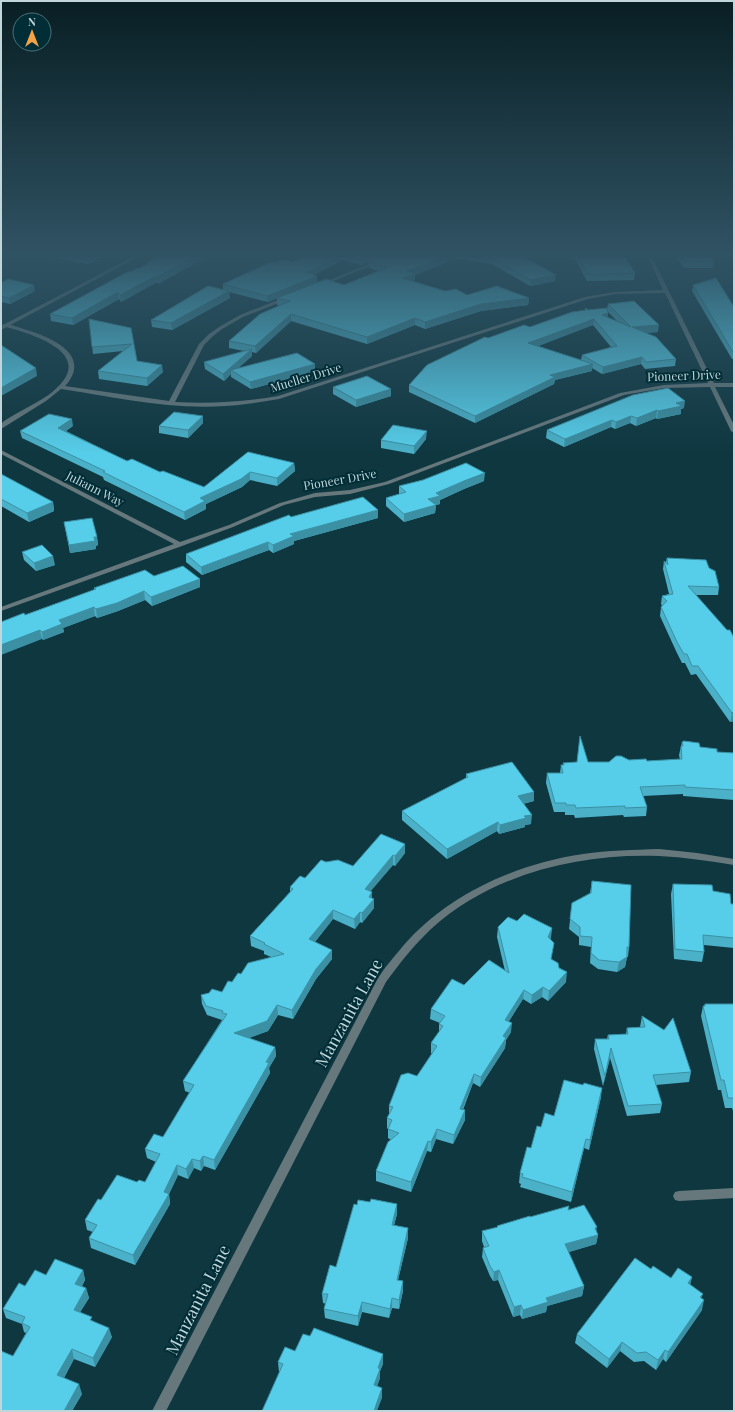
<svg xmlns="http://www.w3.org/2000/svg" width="735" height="1412" font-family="'Playfair Display',serif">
<rect width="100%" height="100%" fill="#0e3740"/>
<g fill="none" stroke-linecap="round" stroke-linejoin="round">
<g fill="#67787d" fill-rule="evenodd">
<path d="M386 257H392L324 285 320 284Z"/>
<path d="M648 257H652L714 383H734V387H715L734 425V433L731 431 710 387 664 388 624 395 389 484 350 494 315 497 284 505 233 527 182 546 1 611V607L174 544 1 454V450L180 542 229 525 280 503 315 493 350 490 385 482 620 393 664 385 708 383 665 293 615 294 588 299 279 399C261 402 243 405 225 406 170 410 115 397 61 389L46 401 1 429V424L4 421C18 412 33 405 47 396 102 356 39 336 3 326V324C11 324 20 328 27 330 46 336 84 350 72 376 70 380 68 383 65 386L169 401 199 344 209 334 219 327 240 315 285 297H289V299L243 317 222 329 213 336 204 345 175 402C210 404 243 402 278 396L585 297 615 292 663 290Z"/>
<path d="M734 1188V1198L679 1201 675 1200 673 1196 675 1192 679 1191Z"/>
</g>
<g fill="#67787d" fill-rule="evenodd">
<path d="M133 257H138L1 330V326Z"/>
<path d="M659 849 697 853 734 859V865C709 861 684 857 659 856 578 853 492 874 431 929 414 945 399 964 386 982L166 1411H152L377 980C384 968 394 957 403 946 448 894 516 864 583 854 608 850 634 850 659 849Z"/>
</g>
</g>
<g fill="#4ab1c9" fill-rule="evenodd">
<path d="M50 257H102L88 264Z"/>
<path d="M206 257 158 284 157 282 121 302 119 299 73 325 51 321 50 314 130 272 141 268Z"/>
<path d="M303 257H447V262L415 275V280L412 281 445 291 467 295 529 298 528 305 481 311 425 329 415 325 367 344 291 321 256 353 252 352V356L238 368 315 364V371L251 389 231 377V374L224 381 205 369 204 362 244 351 229 348V341L280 306 277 305V298L268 302 229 292 230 298 172 330 152 327 151 320 223 290V284L274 263 293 262ZM343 260 361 265 369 262V268L379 271 344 285 317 282 314 275Z"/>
<path d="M449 257H524L555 281 530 286 492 264Z"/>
<path d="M574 257H625L635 273 634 280 587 281Z"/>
<path d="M677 257H713L712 259 714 261 713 268H684Z"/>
<path d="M1 283 35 291 10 304 1 302Z"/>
<path d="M693 285 734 307V359H732L692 291Z"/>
<path d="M608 304 658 332 645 333 676 359 675 366 645 369 641 364 602 374 592 368V371L555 380 554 384 475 423 409 392V385L488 338 530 327 585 310V308L588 310 607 309ZM608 312 618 322 608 318ZM593 325 611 347 582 355 581 360 538 346Z"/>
<path d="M89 319 131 328 137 361 163 372 147 386 99 379 98 371 123 351 93 354Z"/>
<path d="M333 387 391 396 356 407 333 394Z"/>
<path d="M633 395 684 408 681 409V414L657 419 656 418 636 426 630 423 615 429 611 427 564 447 546 438 547 430Z"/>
<path d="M203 416V423L188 438 159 433V426Z"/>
<path d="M73 426 66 431 127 461 204 487 248 452 294 463 295 471 277 486 250 480 242 487 206 504V509L185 520 104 480 103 477 22 438 20 431Z"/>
<path d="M426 439 414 454 381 448V440Z"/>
<path d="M1 474 53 502 54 511 29 522 1 506Z"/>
<path d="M484 481 464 489 440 500V504L436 505 435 513 404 522 386 506V498L399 494V486Z"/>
<path d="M378 510V518L294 541V544L273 553 269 550 202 575 186 562V554L291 517Z"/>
<path d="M64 522 97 537 98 545 96 546V549L70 553Z"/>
<path d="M22 552 55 565 36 571 24 560Z"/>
<path d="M667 558 709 568 719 587 718 595H696L734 721 730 722 696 674 691 675 685 663H682L676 651 660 616 661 607 662 606 661 604 662 596 669 594 663 569 664 561 666 562Z"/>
<path d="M154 576 200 579V587L152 606 145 600 118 611 97 618 95 616 63 628 64 632 43 640 25 615 94 590V588Z"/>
<path d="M682 742 717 752 734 753V800L683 796V794L643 796 647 807 646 816 624 817 623 815 575 818 574 815H565V812H554L546 783 547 773H560L561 765H563V763L588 762H609L629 760 647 761 680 760 679 755Z"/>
<path d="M466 774 534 801 523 804 531 824 525 825V827L499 834 497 831 447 859 402 820V811L466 778Z"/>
<path d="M405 844V853L395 866 393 865 370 891 372 892V898L374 908 362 923 360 922 355 929 333 919 315 942 332 959 316 979 293 1019 278 1015 268 1031 249 1038 275 1047 276 1056 269 1068 270 1073 215 1170 204 1166 201 1171 194 1168 188 1179 178 1175 169 1194 170 1204 135 1265 91 1248 89 1238 93 1232 87 1230 85 1220 101 1200 137 1182H145L156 1162 147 1158 145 1149 163 1137 190 1093 185 1091 183 1081 222 1020 207 1015 202 1004 201 995 222 992 241 974 271 957 264 954V951L251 946 250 936 290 892V887L305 878 326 862 353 866Z"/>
<path d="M592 881 629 947 628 957H627L625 967 617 972 598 969 590 963 591 947 579 945V937L569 929 572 903 590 893Z"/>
<path d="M673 884 713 891 731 904H734V948L704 945V952L702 962 674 959 671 894Z"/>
<path d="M517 921 552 928 550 940 554 943 551 959 559 968 566 982 548 1001 542 997 531 1004 523 999 509 1021 511 1032 506 1040 505 1048 480 1087 473 1083 463 1110H465V1120L453 1144 436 1139 431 1152 427 1151 411 1192 376 1181V1171L391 1140 388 1138V1129L387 1128V1118L389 1115V1106L417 1076 432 1054 431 1053V1043L439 1032V1024L440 1023 430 1019 431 1009 464 985 505 971 497 937 498 927Z"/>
<path d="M705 1004H734V1111H733L732 1108H725L721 1090H718L701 1016 703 1006H704Z"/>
<path d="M642 1016 691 1072 689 1082 656 1085 662 1104 660 1113 627 1116 610 1058 603 1086 594 1049 595 1039H607L608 1035 626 1034 627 1028 640 1027Z"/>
<path d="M601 1097 589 1150 584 1148 571 1202 520 1187 521 1184 519 1183 520 1173 541 1127 554 1116Z"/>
<path d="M568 1210 596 1230 598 1235 596 1244 568 1252 584 1286 582 1296 547 1306 546 1312 522 1319 520 1315 513 1317 498 1280 493 1281 490 1276 482 1257 483 1248 484 1247 482 1241V1231L497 1228V1226L530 1217Z"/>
<path d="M397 1214 394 1225 408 1228V1238L398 1280 403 1281V1291L399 1309 392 1308 389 1318 362 1312 358 1326 325 1318 324 1309 326 1304 323 1303 322 1294Z"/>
<path d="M83 1270 85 1280 82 1286 86 1288 89 1298 80 1312 93 1321 112 1337 95 1367 74 1359 64 1378 82 1394 72 1411H1L13 1356 26 1333 24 1332 22 1324 6 1318 3 1309 25 1286 46 1275Z"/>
<path d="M692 1277 690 1285 703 1294 701 1298 702 1310 666 1362 663 1359 656 1370 644 1361 634 1362 620 1351 607 1368 575 1343 577 1334 671 1278Z"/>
<path d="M310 1336 383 1354V1364L380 1371V1378L377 1386 382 1398 279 1372 278 1362 295 1351Z"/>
</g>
<g fill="#3c90a4">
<path d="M89 257H102L88 264 87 258Z"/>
<path d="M194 257H206L158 284 157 277Z"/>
<path d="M336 257H343V260L306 279V272Z"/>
<path d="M366 257H382L361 265V259Z"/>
<path d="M444 257H447V262L415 275V280L402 285V278L407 271Z"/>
<path d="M556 275 555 281 530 286 531 280Z"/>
<path d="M156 276 157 282 121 302 120 295Z"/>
<path d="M317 276V283L268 302 267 296Z"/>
<path d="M34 285 35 291 10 304 9 298Z"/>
<path d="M229 291 230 298 172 330 171 323Z"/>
<path d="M118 292 119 299 73 325 72 318Z"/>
<path d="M529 298 528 305 481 311 425 329V322L481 304Z"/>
<path d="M608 313V320L602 315Z"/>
<path d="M291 314V321L256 353 255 346Z"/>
<path d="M415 318V325L367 344V337Z"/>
<path d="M594 319 593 325 528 350V343Z"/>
<path d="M659 325 658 332 631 334 632 327Z"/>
<path d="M252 349V356L234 372 231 370V374L224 381 223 374Z"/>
<path d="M642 357 641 364 602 374 603 367Z"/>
<path d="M315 364V371L251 389 250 382Z"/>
<path d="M593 364 592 371 555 380 554 384 475 423V416L550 375Z"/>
<path d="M162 365 163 372 147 386V378Z"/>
<path d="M36 368 37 376 1 396V388Z"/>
<path d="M391 389V396L356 407V400Z"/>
<path d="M685 401 684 408 681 409V414L657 419 658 411 676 403Z"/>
<path d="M657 410 656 418 636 426 637 418Z"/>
<path d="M203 416V423L188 438V430Z"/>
<path d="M631 416 630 423 615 429 616 422Z"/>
<path d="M72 419 73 426 59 435 58 428Z"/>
<path d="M612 420 611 427 564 447 565 439Z"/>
<path d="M427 431 426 439 414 454V446Z"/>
<path d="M294 463 295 471 277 486V478Z"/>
<path d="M250 472V480L242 487 206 504V509L185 520 184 512 200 498Z"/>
<path d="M485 473 484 481 464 489 440 500V504L436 505 435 513 404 522V514L428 499 436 493 464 481Z"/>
<path d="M53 502 54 511 29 522 27 513Z"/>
<path d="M378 510V518L294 541V544L273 553V545L290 534Z"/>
<path d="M94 537H97L98 545 96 546V549L70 553 69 545Z"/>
<path d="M268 542 269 550 202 575 201 567Z"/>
<path d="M53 556 55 565 36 571 34 563Z"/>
<path d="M200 579V587L152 606 151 597Z"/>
<path d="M144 591 145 600 118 611 97 618 96 609Z"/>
<path d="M94 607 95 616 63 628 64 632 43 640 42 632 59 620Z"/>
<path d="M40 630 42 639 1 655V645Z"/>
<path d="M734 712V721L730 722 732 713Z"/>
<path d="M534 792V801L517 805 518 796Z"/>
<path d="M532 815 531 824 525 825V827L499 834 500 825 524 816Z"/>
<path d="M498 822 497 831 447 859V849Z"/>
<path d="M405 844V853L395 866V856Z"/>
<path d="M393 855V865L365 898V889Z"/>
<path d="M372 892V901L374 899V908L362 923V913L369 897Z"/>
<path d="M333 910V919L309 949V939Z"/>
<path d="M360 912V922L355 929 354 919Z"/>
<path d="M552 928 551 938 547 947 548 937Z"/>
<path d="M332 950V959L316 979 293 1019 292 1010 316 969Z"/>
<path d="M627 957 625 967 617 972 619 962Z"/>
<path d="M567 972 566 982 548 1001 549 991Z"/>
<path d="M543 987 542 997 531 1004 532 995Z"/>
<path d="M524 990 523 999 504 1029 505 1020Z"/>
<path d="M277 1005 278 1015 268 1031 235 1043 234 1033Z"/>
<path d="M512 1023 511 1032 506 1040 505 1048 480 1087 481 1077 503 1036Z"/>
<path d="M275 1047 276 1056 269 1068 270 1073 215 1170 214 1160Z"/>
<path d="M611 1048 610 1058 603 1086 605 1076Z"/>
<path d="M474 1074 473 1083 459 1118 460 1109Z"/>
<path d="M602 1088 601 1097 589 1150 590 1140Z"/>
<path d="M465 1110V1120L453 1144 454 1135Z"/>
<path d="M437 1129 436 1139 431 1152V1142Z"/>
<path d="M586 1139 584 1148 571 1202 572 1192Z"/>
<path d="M428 1141 427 1151 411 1192V1182Z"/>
<path d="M203 1156 204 1166 201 1171 200 1161Z"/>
<path d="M192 1159 194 1168 188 1179 186 1169Z"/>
<path d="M177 1165 178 1175 168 1196 169 1194 170 1204 135 1265 133 1255Z"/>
<path d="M397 1204V1214L392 1234V1225Z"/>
<path d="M597 1227 595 1235H598L596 1244 563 1254 565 1244Z"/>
<path d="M408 1228V1238L396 1289 397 1280Z"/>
<path d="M83 1270 85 1280 77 1293 75 1284Z"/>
<path d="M499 1270 498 1280 493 1281 494 1272Z"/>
<path d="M692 1277 689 1287 688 1283Z"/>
<path d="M403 1281V1291L399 1309V1300Z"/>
<path d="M584 1286 582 1296 547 1306 546 1312 522 1319 523 1310 546 1298Z"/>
<path d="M86 1288 89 1298 76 1319 74 1310Z"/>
<path d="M392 1298V1308L389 1318 390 1309Z"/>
<path d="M704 1300 702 1310 666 1362 668 1352Z"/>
<path d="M362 1302V1312L358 1326V1316Z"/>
<path d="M521 1305 520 1315 513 1317 514 1307Z"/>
<path d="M109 1328 112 1337 95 1367 93 1358Z"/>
<path d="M622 1342 620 1351 607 1368 609 1359Z"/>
<path d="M72 1349 74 1359 60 1384 57 1375Z"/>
<path d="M665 1350 663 1359 656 1370 658 1360Z"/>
<path d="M383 1354V1364L380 1371V1378L374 1395V1385L378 1368Z"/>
<path d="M79 1384 82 1394 72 1411H64Z"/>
<path d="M382 1388V1398L377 1411H374Z"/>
</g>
<g fill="#56ceea" stroke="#3c90a4">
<path d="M155 257H194L157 277 156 276 120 295 118 292 72 318 50 314 129 271 130 272 138 268H141Z"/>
<path d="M303 257H336L306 272 317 276 267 296 223 284 271 262 274 263 283 259 293 262Z"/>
<path d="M355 257H366L361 259Z"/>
<path d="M380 257H444L407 271 415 274 402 278 445 291 456 289 467 295 497 286 529 298 481 304 425 322 415 318 367 337 291 314 255 346 229 341 260 314 290 301 277 298 326 279 344 285 388 267 369 261Z"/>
<path d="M488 257H524L556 275 531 280 492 258Z"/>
<path d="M578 257H625L635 273 588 274Z"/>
<path d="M682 257H711L714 261 685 262Z"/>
<path d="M716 278 734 307V352H733L693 285Z"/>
<path d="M8 279 34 285 9 298 1 296V283Z"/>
<path d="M208 286 229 291 171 323 151 320Z"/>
<path d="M634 301 659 325 632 327 656 337 676 359 646 362 642 357 603 367 582 355 617 346 594 319 528 343 593 364 550 375 555 377 475 416 409 385 427 365 485 337 488 338 524 325 530 327 572 312 586 310 585 308 588 310 607 308 608 313 602 315 631 327 608 304Z"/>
<path d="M89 319 131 328 137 361 162 365 147 378 98 371 132 344 92 347Z"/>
<path d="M1 345 36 368 1 388Z"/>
<path d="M252 349 223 374 204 362Z"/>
<path d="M297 353 315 364 250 382 231 370Z"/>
<path d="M367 376 391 389 356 400 333 387Z"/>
<path d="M668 388 685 401 676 403 682 406 658 411 657 410 637 418 631 416 616 422 612 420 565 439 547 430 633 395Z"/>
<path d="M174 412 203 416 188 430 159 426Z"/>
<path d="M49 414 72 419 58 428 127 461 132 459 160 472 163 471 204 487 248 452 294 463 277 478 250 472 241 479 200 498 205 501 184 512 103 472 105 471 20 431Z"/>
<path d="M393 425 427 431 414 446 381 440Z"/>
<path d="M466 463 485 473 464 481 436 493 440 496 428 499 436 505 404 514 386 498 406 492 399 486 423 480Z"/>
<path d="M1 474 53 502 27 513 1 499Z"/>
<path d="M363 497 378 510 290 534 294 536 273 545 268 542 201 567 186 554 289 515 291 517Z"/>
<path d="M92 518 97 537H94L95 541 69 545 64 522Z"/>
<path d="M42 545 53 556 34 563 22 552Z"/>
<path d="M667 558 706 560 709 568 715 571 719 587 688 586 727 630H730L734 638V712L732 713 698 666H692L687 654H684L677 642 661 607 667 601 662 596 673 594 664 561 668 565Z"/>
<path d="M183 566 200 579 151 597 144 591 117 603 96 609 94 607 59 620 62 624 42 632 40 630 1 645V622L24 613 25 615 47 607 96 589 94 588 145 570 154 576Z"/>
<path d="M580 736 588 762H609L616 756H621L629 760 646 759 647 761 682 759 681 746H683L682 742 684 741 699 743 700 747 717 749V752L734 753V790L685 787V785L640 787 647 807 625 808V806L576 808 575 805H566V803H555L547 773H563L561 765H564L563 763 577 762Z"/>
<path d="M512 762 534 792 518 796 532 815 524 816 526 818 500 825 498 822 447 849 402 811 468 777 466 774Z"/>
<path d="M381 834 405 844 395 856 393 855 365 889 372 892 369 897 374 899 362 913 360 912 354 919 333 910 309 939 332 950 316 969 292 1010 277 1005 267 1021 234 1033 275 1047 266 1062 269 1063 214 1160 203 1156 200 1161 192 1159 186 1169 177 1165 164 1192 169 1194 133 1255 89 1238 97 1225 85 1220 98 1199 101 1200 117 1175 137 1182 139 1180 145 1182 160 1154 145 1149 154 1134 163 1137 194 1085 183 1081 227 1014 222 1013 223 1011 206 1006 201 995 209 993 212 989 222 992 228 981 232 982 238 973 241 974 248 963 284 954 264 944 265 943 250 936 293 889 290 887 300 876 305 878 321 860 326 862 338 860 353 866Z"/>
<path d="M592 881 631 885 629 947H627V957L619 962 599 960 591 953 592 937 580 936V927L570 919 572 903 591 893Z"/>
<path d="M673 884 712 885 713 891 730 894 731 904H734V938L703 935 704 952 675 949Z"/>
<path d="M524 914 552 928 548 937 554 943 551 959 558 963 559 968 567 972 549 991 543 987 532 995 524 990 505 1020 512 1023 503 1036 506 1038 481 1077 474 1074 460 1109 465 1110 454 1135 437 1129 431 1142 428 1141 411 1182 376 1171 388 1142 399 1133 388 1129 392 1120 387 1118 393 1107 389 1106 401 1075 408 1073 417 1076 437 1046 431 1043 443 1026 439 1024 445 1016 431 1009 452 979 464 985 489 960 509 973 498 927 508 917 517 921Z"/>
<path d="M705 1004H734V1098H728L724 1080H721L703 1006H705Z"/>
<path d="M642 1016 664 1030 673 1018 691 1072 653 1075 662 1104 628 1106 611 1048 605 1076 595 1039H609L608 1035 628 1034 627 1028 645 1027Z"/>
<path d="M564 1080 583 1085 584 1083 602 1088 590 1140 586 1139 572 1192 522 1177 523 1174 520 1173 527 1147 531 1148 537 1126 541 1127 545 1113 554 1116Z"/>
<path d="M371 1199 397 1204 392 1225 408 1228 397 1280 403 1281 399 1300 392 1298 390 1309 362 1302 358 1316 324 1309 328 1294H322L330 1265 336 1267 354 1204 357 1205 358 1200 370 1202Z"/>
<path d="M584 1205 597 1227 595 1228 598 1235 565 1244 584 1286 546 1298 548 1302 523 1310 521 1305 514 1307 499 1270 494 1272 490 1266 483 1248 489 1246 482 1231 498 1227 497 1226 530 1216V1217L569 1206 568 1210Z"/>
<path d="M635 1258 651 1269 653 1266 671 1278 678 1268 692 1277 688 1283 703 1294 700 1297 704 1300 668 1352 665 1350 658 1360 646 1352 637 1353 622 1342 609 1359 577 1334Z"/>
<path d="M55 1259 83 1270 75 1284 86 1288 74 1310 92 1317 90 1320 109 1328 93 1358 72 1349 57 1375 79 1384 64 1411H1V1351L13 1356 30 1327 22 1323 25 1317 3 1309 19 1283 25 1286 35 1270 46 1275Z"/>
<path d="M314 1328 383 1354 378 1368 380 1369 374 1385 382 1388 374 1411H262L283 1364 278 1362 285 1347 295 1351 303 1334 310 1336Z"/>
</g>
<linearGradient id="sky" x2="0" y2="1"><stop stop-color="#081e23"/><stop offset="0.56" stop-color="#305364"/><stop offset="1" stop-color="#305364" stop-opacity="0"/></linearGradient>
<rect width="735" height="455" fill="url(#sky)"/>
<g text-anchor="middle" stroke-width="4" stroke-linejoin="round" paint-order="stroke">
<g font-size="12" fill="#c1d6db" stroke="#012d36">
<text transform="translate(684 376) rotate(-2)" y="4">Pioneer Drive</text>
<text transform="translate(306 378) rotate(-17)" y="4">Mueller Drive</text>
<text transform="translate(340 480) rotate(-10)" y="4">Pioneer Drive</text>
<text transform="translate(95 489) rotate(27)" y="4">Juliann Way</text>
</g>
<g font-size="17" fill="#c1d6db" stroke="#012d36">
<text transform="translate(349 1013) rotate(-61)" y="6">Manzanita Lane</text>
<text transform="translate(198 1300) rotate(-63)" y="6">Manzanita Lane</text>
</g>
</g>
<rect width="735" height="1412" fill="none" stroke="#c1d6db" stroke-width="4"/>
<g transform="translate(32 32)"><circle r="19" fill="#012d36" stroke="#4e7178"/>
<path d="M0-3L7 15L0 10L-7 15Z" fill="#f5a246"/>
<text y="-6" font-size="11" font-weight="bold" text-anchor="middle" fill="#c1d6db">N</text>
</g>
</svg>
